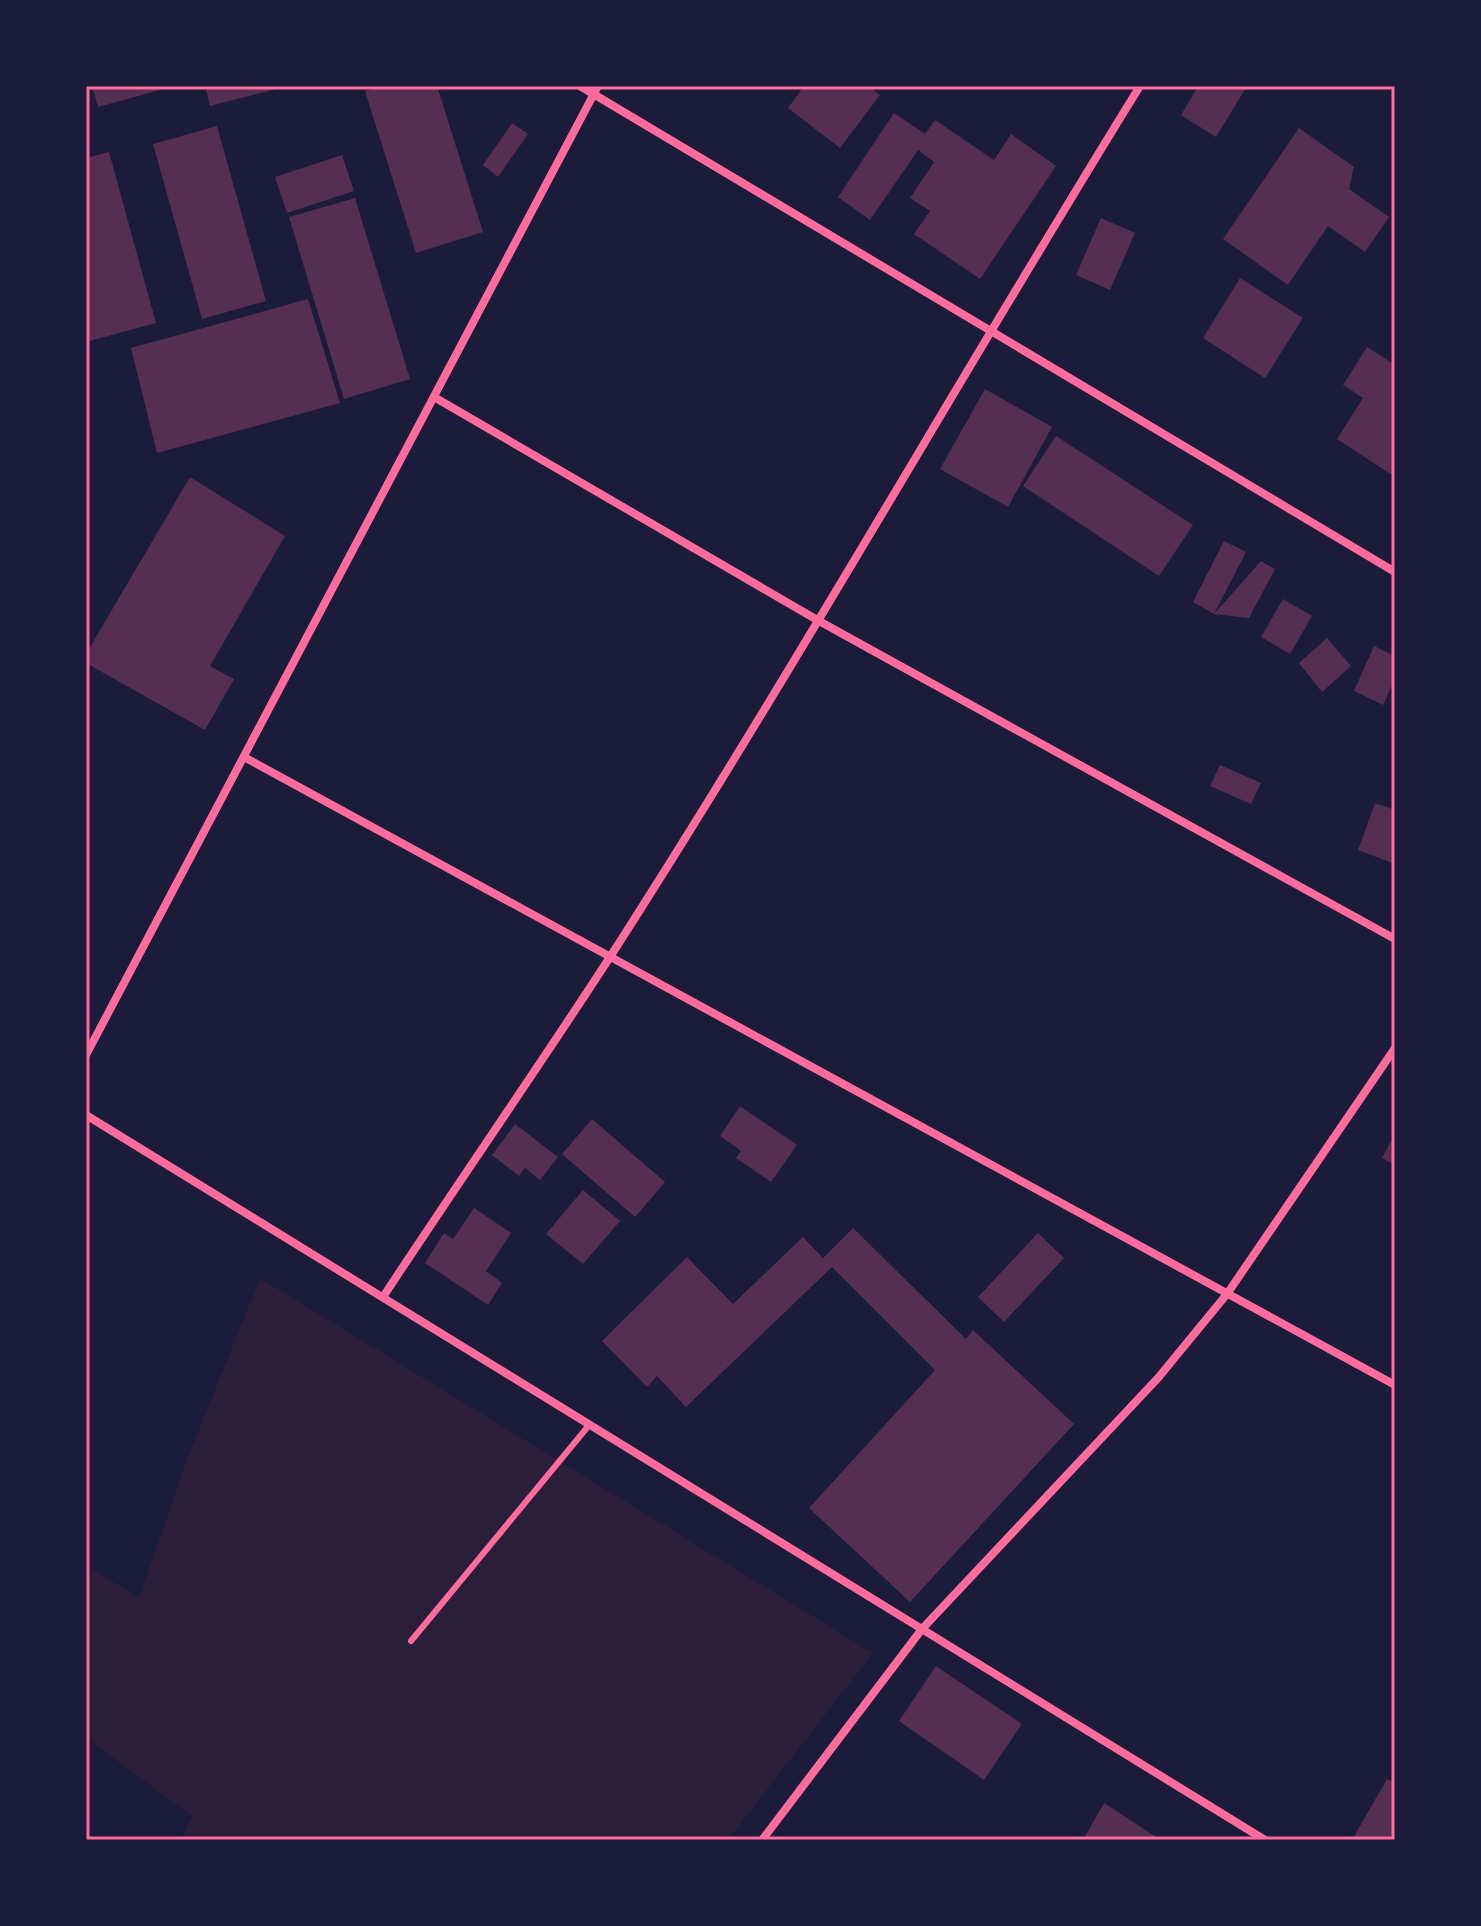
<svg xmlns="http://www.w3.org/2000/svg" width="1481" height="1926" font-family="Jost,sans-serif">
<rect width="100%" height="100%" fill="#1b1b3a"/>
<path fill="#2a1e3b" d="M260 1278 873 1653 728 1840H182L192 1816 86 1738V1565L139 1598 188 1457Z"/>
<g fill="#542f53">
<path d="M92 86H159L160 90 98 107Z"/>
<path d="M205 86H284V87L210 106Z"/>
<path d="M383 86H437L483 232 416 253 365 91Z"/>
<path d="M804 86H868L880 95 840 148 788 108Z"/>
<path d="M1198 86H1247L1216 137 1181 115Z"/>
<path d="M894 113 925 134 935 120 994 160 1011 134 1056 166 980 279 914 234 930 211 910 198 934 162 918 150 870 220 838 197Z"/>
<path d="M512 123 528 134 498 177 483 165Z"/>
<path d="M217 126 266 301 202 319 153 144Z"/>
<path d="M1299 128 1354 167 1349 189 1389 217 1365 252 1328 226 1288 285 1223 239Z"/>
<path d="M109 152 156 323 86 342V158Z"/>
<path d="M342 155 354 191 287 213 275 177Z"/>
<path d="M355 198 410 379 344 399 289 217Z"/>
<path d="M1101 218 1135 233 1110 290 1076 275Z"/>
<path d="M1240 278 1303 318 1265 378 1203 338Z"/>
<path d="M308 299 340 403 157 453 131 348Z"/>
<path d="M1367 347 1395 365V470L1392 475 1337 439 1363 398 1343 385Z"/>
<path d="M985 389 1052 427 1008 507 940 469Z"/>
<path d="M1056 436 1193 525 1159 576 1023 486Z"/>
<path d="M190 477 285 536 210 666 234 679 205 730 86 663V654Z"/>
<path d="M1224 541 1246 552 1214 614 1261 561 1275 569 1249 618 1214 614 1193 602Z"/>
<path d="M1283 599 1312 616 1290 654 1261 637Z"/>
<path d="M1327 638 1351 666 1322 692 1299 663Z"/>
<path d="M1374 646 1395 656V679L1383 705 1354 691Z"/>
<path d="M1220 765 1261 783 1251 804 1210 786Z"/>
<path d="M1375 803 1395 810V864L1358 850Z"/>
<path d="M740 1106 797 1145 771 1182 736 1158 741 1151 720 1136Z"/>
<path d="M592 1119 665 1182 635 1217 562 1154Z"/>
<path d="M515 1124 558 1157 540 1180 525 1168 519 1176 492 1155Z"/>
<path d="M1395 1134V1165L1382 1158Z"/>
<path d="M583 1190 620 1221 583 1264 546 1234Z"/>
<path d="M474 1208 511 1233 486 1271 502 1283 488 1305 425 1263 444 1233 453 1239Z"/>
<path d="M853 1228 966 1339 973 1330 1074 1424 910 1602 809 1508 935 1370 832 1267 686 1407 657 1376 647 1387 602 1341 687 1257 733 1304 803 1237 823 1258Z"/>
<path d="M1038 1233 1064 1258 1004 1322 978 1297Z"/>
<path d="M936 1666 1022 1724 984 1780 899 1721Z"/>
<path d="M1387 1779 1395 1783V1840H1352Z"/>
<path d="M1104 1803 1161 1840H1083Z"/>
</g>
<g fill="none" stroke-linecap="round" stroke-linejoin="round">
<path stroke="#ff6b9d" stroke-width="6" d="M411 1641 590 1424"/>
<g stroke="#ff6b9d" stroke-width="8">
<path d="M580 86 1395 572"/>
<path d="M434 397 819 621 1395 939"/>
<path d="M244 757 1395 1385"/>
<path d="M86 1055 598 86"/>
<path d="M86 1115 1265 1840"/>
<path d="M383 1297C458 1183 536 1071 610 957 794 671 961 375 1140 86"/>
<path d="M762 1840 922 1629 1158 1378 1227 1294 1395 1048"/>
</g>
</g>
<rect width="1481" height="1926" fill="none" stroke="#1b1b3a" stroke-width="176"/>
<rect x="88" y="88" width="1305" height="1750" fill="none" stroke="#ff6b9d" stroke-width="3"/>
</svg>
